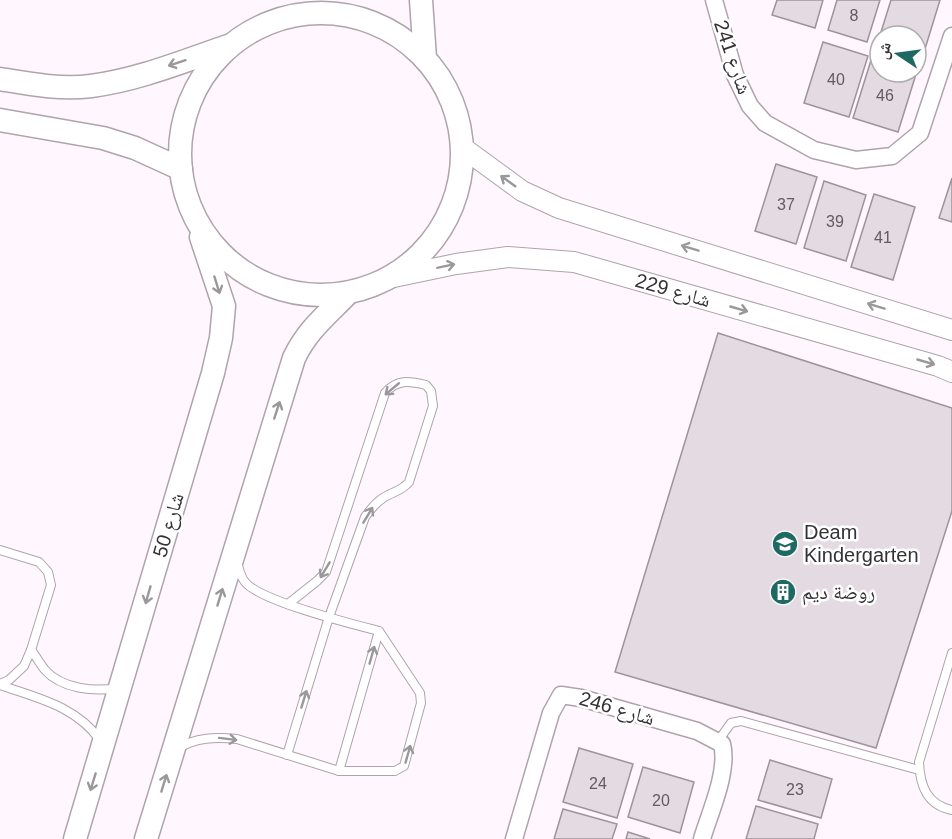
<svg xmlns="http://www.w3.org/2000/svg" width="952" height="839" font-family="Arial,'Noto Naskh Arabic',sans-serif">
<rect width="100%" height="100%" fill="#fff7fd"/>
<g fill="#e4dae2" stroke="#9d949b" stroke-width="1.5">
<path d="M777 0H823L815 28 772 15Z"/>
<path d="M837 0H880L867 42 828 30Z"/>
<path d="M891 0H940L921 62 916 60V36H880V49L876 48Z"/>
<path d="M823 42 868 56 849 117 804 103Z"/>
<path d="M872 57 880 59V72L917 71 898 132 853 118Z"/>
<path d="M776 164 817 177 796 244 755 231Z"/>
<path d="M952 178V222L939 218Z"/>
<path d="M824 181 866 195 846 261 804 248Z"/>
<path d="M874 194 915 207 893 280 851 267Z"/>
<path d="M718 333 952 408V511L876 748 615 672Z"/>
<path d="M579 748 633 764 617 818 563 802Z"/>
<path d="M770 760 832 779 821 818 758 800Z"/>
<path d="M643 767 694 782 680 833 628 817Z"/>
<path d="M756 806 818 824 814 839H746Z"/>
<path d="M563 809 617 824 612 839H554Z"/>
<path d="M628 832 650 839H626Z"/>
</g>
<g fill="none" stroke-linecap="round" stroke-linejoin="round">
<g stroke="#aea4ac" stroke-width="10">
<g id="service">
<path d="M0 550 39 562 48 572 51 585 31 650 24 666 9 680 0 684"/>
<path d="M237 560C238 566 241 577 245 582 260 601 352 624 379 631L420 693 421 703 404 766 395 771H339"/>
<path d="M31 650C36 656 40 664 45 670 62 689 94 692 118 688"/>
<path d="M952 653 919 762C920 786 927 805 952 810"/>
<path d="M0 685C37 698 76 706 100 740"/>
<path d="M718 741 731 723 741 721 919 770"/>
<path d="M177 749C196 737 216 737 237 739L339 771 379 631"/>
<path d="M287 755 329 617 365 517C370 510 375 503 383 498 392 492 402 491 409 482L433 406 431 391 426 385C409 381 397 379 385 393L326 572 317 581 288 604"/>
</g>
</g>
<g stroke="#aea4ac" stroke-width="19">
<g id="minor">
<path d="M714 0 735 75 750 106 765 123 814 150 856 160 892 156 920 133 952 36"/>
<path d="M514 839 551 713 561 695 581 698 697 731 722 744C729 771 710 812 702 839"/>
</g>
</g>
<g stroke="#aea4ac" stroke-width="22">
<g id="tertiary">
<path d="M462 147 522 191 559 208 952 330"/>
<path d="M389 278 456 264 508 257 574 262 938 366 952 372"/>
</g>
</g>
<g stroke="#aea4ac" stroke-width="25">
<g id="secondary">
<path d="M421 0 425 58"/>
<circle cx="321" cy="154" r="141"/>
<path d="M0 79C30 84 61 90 91 86 138 80 184 61 228 46"/>
<path d="M0 120 103 138 135 148 181 169"/>
<path d="M75 839 213 373 221 338 224 306 201 237"/>
<path d="M146 839 294 358C308 329 326 316 348 293"/>
</g>
</g>
<use href="#service" stroke="#fff" stroke-width="8"/>
<use href="#minor" stroke="#fff" stroke-width="16"/>
<use href="#tertiary" stroke="#fff" stroke-width="20"/>
<use href="#secondary" stroke="#fff" stroke-width="22"/>
</g>
<defs><path id="oneway-shaft" d="M-6 0H5M1.5-3L5.5 0L1.5 3" fill="none" stroke-width="1.6" stroke-linecap="round" stroke-linejoin="round" transform="scale(1.5)"/></defs>
<g stroke="#9a989a">
<use href="#oneway-shaft" transform="translate(177 63) rotate(162)"/>
<use href="#oneway-shaft" transform="translate(508 181) rotate(-144)"/>
<use href="#oneway-shaft" transform="translate(690 248) rotate(-163)"/>
<use href="#oneway-shaft" transform="translate(446 266) rotate(-12)"/>
<use href="#oneway-shaft" transform="translate(217 285) rotate(73)"/>
<use href="#oneway-shaft" transform="translate(876 306) rotate(-163)"/>
<use href="#oneway-shaft" transform="translate(739 309) rotate(16)"/>
<use href="#oneway-shaft" transform="translate(926 362) rotate(16)"/>
<use href="#oneway-shaft" transform="translate(392 389) rotate(140)"/>
<use href="#oneway-shaft" transform="translate(277 410) rotate(-72)"/>
<use href="#oneway-shaft" transform="translate(368 515) rotate(-59)"/>
<use href="#oneway-shaft" transform="translate(325 570) rotate(121)"/>
<use href="#oneway-shaft" transform="translate(148 595) rotate(106)"/>
<use href="#oneway-shaft" transform="translate(220 597) rotate(-73)"/>
<use href="#oneway-shaft" transform="translate(372 655) rotate(-74)"/>
<use href="#oneway-shaft" transform="translate(304 699) rotate(-73)"/>
<use href="#oneway-shaft" transform="translate(228 739) rotate(7)"/>
<use href="#oneway-shaft" transform="translate(408 754) rotate(-74)"/>
<use href="#oneway-shaft" transform="translate(93 782) rotate(107)"/>
<use href="#oneway-shaft" transform="translate(164 783) rotate(-73)"/>
</g>
<defs>
<g id="school-disc" transform="scale(1.35)"><circle r="9.5" fill="#1e6964" stroke="#fff"/><path d="M0-5L7-2L0 1L-7-2ZM-4 1L0 2.5L4 1V4Q0 6-4 4Z" fill="#fff"/></g>
<g id="building-disc" transform="scale(1.35)"><circle r="9.5" fill="#1e6964" stroke="#fff"/><path d="M-4-6H4V6H1V3H-1V6H-4ZM-2.5-4.3h1.7v1.8h-1.7ZM.8-4.3h1.7v1.8H.8ZM-2.5-1h1.7V.8h-1.7ZM.8-1h1.7V.8H.8Z" fill="#fff"/></g>
</defs>
<g fill-rule="evenodd">
<use href="#school-disc" x="785" y="544"/>
<use href="#building-disc" x="783" y="592"/>
</g>
<g text-anchor="middle" stroke-width="5" stroke-linejoin="round" paint-order="stroke">
<g font-size="16" fill="#615c60">
<text x="854" y="21">8</text>
<text x="836" y="85">40</text>
<text x="885" y="101">46</text>
<text x="786" y="210">37</text>
<text x="835" y="227">39</text>
<text x="883" y="243">41</text>
<text x="598" y="789">24</text>
<text x="795" y="795">23</text>
<text x="661" y="806">20</text>
</g>
<g font-size="20" fill="#353235" stroke="#fff">
<text transform="translate(733 57) rotate(71)" y="7">شارع 241</text>
<text transform="translate(673 290) rotate(16)" y="7">شارع 229</text>
<text transform="translate(168 525) rotate(-74)" y="7">شارع 50</text>
<text transform="translate(617 708) rotate(16)" y="7">شارع 246</text>
</g>
<g font-size="20" fill="#353235" stroke="#fff" text-anchor="start">
<text x="804" y="539">Deam<tspan x="804" dy="23">Kindergarten</tspan></text>
<text x="802" y="599">روضة ديم</text>
</g>
</g>
<g transform="translate(898 54) rotate(283)"><circle r="28" fill="#ffffff" stroke="#aeadae" stroke-width="1.5"/>
<path d="M0-4.5L10 22L0 15L-10 22Z" fill="#1e6964"/>
<text y="-9" font-size="16" font-weight="bold" text-anchor="middle" fill="#353235">ش</text>
</g>
</svg>
